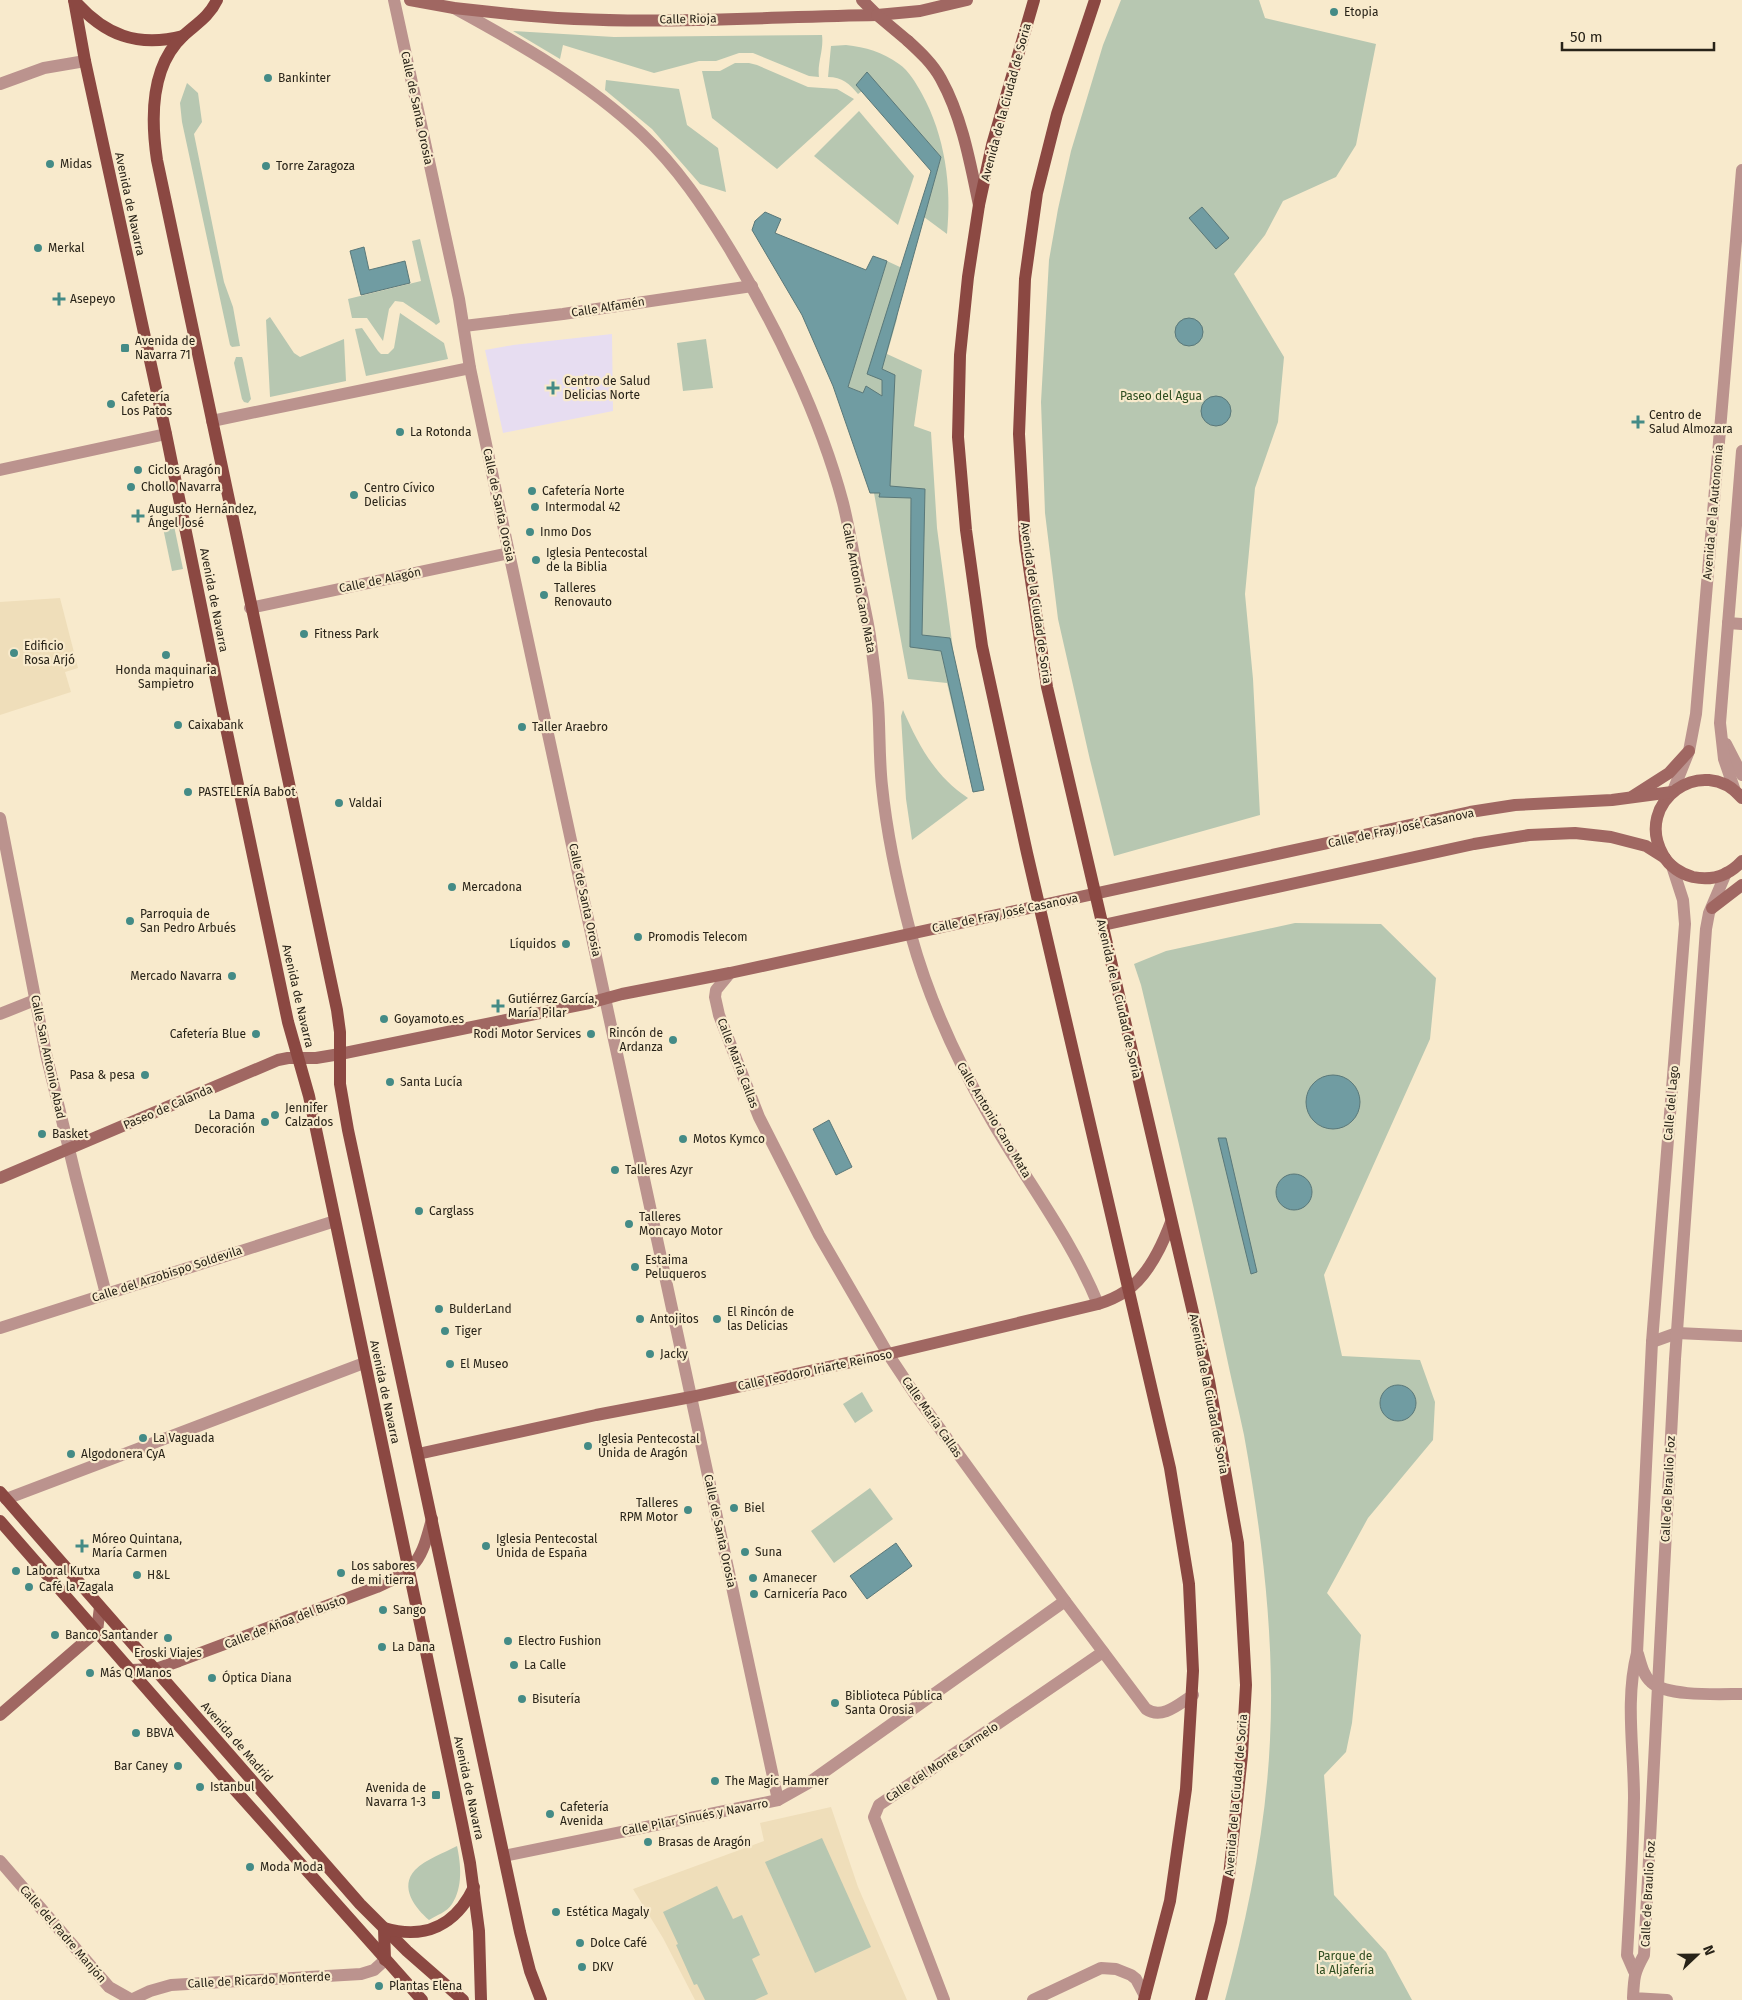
<svg xmlns="http://www.w3.org/2000/svg" width="1742" height="2000" font-family="'Fira Sans',sans-serif">
<rect width="100%" height="100%" fill="#f8eacc"/>
<g fill="#efdeba">
<path d="M60 598 78 668 65 672 71 692 0 715V602Z"/>
<path d="M831 1807 858 1887 907 2000H695L663 1938 633 1889 764 1841 760 1823Z"/>
</g>
<path fill="#e7ddf1" d="M612 334 613 411 503 433 485 350 513 345Z"/>
<g fill="#b7c7b1">
<path d="M1121 0H1259L1265 18 1376 44 1356 145 1336 177 1283 201 1265 235 1234 274 1284 357 1278 422 1255 488 1245 594 1253 679 1260 815 1114 856 1090 760 1058 619 1045 513 1041 402 1049 260 1058 209 1071 151 1103 45Z"/>
<path d="M513 31 614 37 822 35C824 50 817 63 819 77L809 76 753 53H739L716 61H699L654 73 563 45 560 59Z"/>
<path d="M846 45C866 47 882 52 899 64 909 71 916 83 922 94 945 136 952 186 947 234L924 217 941 157 867 73 856 85 862 91 858 94C850 84 842 77 828 77L831 46Z"/>
<path d="M735 63H749L757 65 808 87 837 89 854 99 777 169 712 118 702 71H720Z"/>
<path d="M606 80 679 89 687 125 718 148 726 192 700 184 652 129 605 90Z"/>
<path d="M187 83 198 93 202 122 194 134 224 282 233 307 240 346 232 347 230 345 182 122 180 103Z"/>
<path d="M859 111 914 176 898 225 814 156Z"/>
<path d="M420 239 440 322 436 325 434 323 403 302 395 301 389 309 383 341 367 318H352L348 299 421 281 412 241Z"/>
<path d="M887 261 902 268 897 319 887 354 922 370 914 426 931 432 937 528 954 657 984 790 973 792 947 683 908 679 874 493H880L866 387 863 393 848 387Z"/>
<path d="M400 313 444 343 448 359 366 376 355 329 362 328 378 351 381 354H388L394 348Z"/>
<path d="M270 317 294 353 300 357 344 339 346 381 270 397 266 320Z"/>
<path d="M706 339 713 388 683 391 677 343Z"/>
<path d="M236 357H242L243 360 251 399 248 403 244 402 242 399 234 363Z"/>
<path d="M173 521 183 569 172 571 162 523Z"/>
<path d="M903 710C919 746 935 776 968 798L912 840 906 799 901 716Z"/>
<path d="M1295 923 1381 924 1436 978 1430 1039 1324 1275 1342 1356 1420 1360 1435 1402 1433 1440 1368 1518 1327 1593 1361 1635 1352 1723 1346 1752 1324 1775 1334 1895 1386 1952 1412 2000H1225C1248 1915 1266 1828 1270 1740 1275 1639 1262 1535 1244 1435 1238 1407 1231 1378 1225 1349 1199 1227 1170 1106 1141 985L1134 964 1166 951Z"/>
<path d="M862 1392 873 1411 855 1423 843 1404Z"/>
<path d="M870 1488 893 1519 834 1563 811 1531Z"/>
<path d="M822 1838 871 1947 815 1973 765 1862Z"/>
<path d="M457 1846C461 1865 463 1887 452 1904 447 1912 437 1915 429 1920 415 1908 399 1887 415 1870 426 1859 444 1853 457 1846Z"/>
<path d="M717 1886 733 1919 742 1915 760 1955 752 1959 768 1994 755 2000H705L697 1984 694 1985 676 1945 678 1944 663 1912Z"/>
</g>
<g fill="#709ca2" stroke="#5a7879">
<path d="M867 72 941 157 882 369 895 375 890 486 925 489 922 635 950 638 984 790 973 792 941 651 910 647 911 498 879 497 880 493H870L833 386 802 315 752 230 755 221 765 212 781 219 775 233 866 270 873 256 887 261 848 387 863 393 866 386 882 396V380L867 374 931 171 856 85Z"/>
<path d="M1202 207 1229 238 1216 249 1189 218Z"/>
<path d="M364 247 369 270 405 261 410 283 361 295 350 251Z"/>
<circle cx="1189" cy="332" r="14"/>
<circle cx="1216" cy="411" r="15"/>
<circle cx="1333" cy="1102" r="27"/>
<path d="M829 1120 852 1167 836 1175 813 1129Z"/>
<path d="M1218 1138H1226L1257 1272 1251 1274Z"/>
<circle cx="1294" cy="1192" r="18"/>
<circle cx="1398" cy="1403" r="18"/>
<path d="M896 1543 912 1566 867 1599 850 1576Z"/>
</g>
<g fill="none" stroke-linecap="round" stroke-linejoin="round">
<g stroke="#bb938e" stroke-width="12">
<path d="M394 0 459 299 470 368 509 553 778 1800"/>
<path d="M454 8C520 44 587 82 642 134 677 167 704 207 729 248 775 324 820 416 843 503 849 527 853 552 858 576 862 596 867 616 870 636 873 658 876 681 878 703 880 731 879 759 882 786 887 836 898 886 911 935 929 1000 958 1063 992 1121 1028 1183 1071 1238 1098 1304"/>
<path d="M0 84 44 68 85 61"/>
<path d="M464 326 563 314 752 286"/>
<path d="M212 421 470 368"/>
<path d="M0 470 166 434"/>
<path d="M250 608 509 553"/>
<path d="M1728 623 1742 624"/>
<path d="M1726 744 1742 775"/>
<path d="M1673 791 1689 751 1696 714 1742 170"/>
<path d="M1735 791 1724 759 1720 723 1742 451"/>
<path d="M0 818 46 1054 76 1178 106 1294"/>
<path d="M730 973 716 990 715 997 719 1015 759 1117 819 1235 888 1354 914 1393 1065 1601 1146 1709C1162 1720 1179 1704 1193 1695"/>
<path d="M0 1014 35 1000"/>
<path d="M0 1328 335 1221"/>
<path d="M1652 1342 1677 1333 1742 1336"/>
<path d="M6 1499 364 1363"/>
<path d="M1638 1654C1641 1664 1643 1675 1651 1682 1667 1697 1720 1694 1742 1694"/>
<path d="M504 1856 778 1800 810 1782 1065 1601"/>
<path d="M0 1861 109 1987 132 2000"/>
<path d="M1634 1971 1627 1955C1630 1903 1633 1850 1634 1798 1634 1750 1625 1700 1637 1653L1652 1342 1685 924 1683 900 1672 866"/>
<path d="M131 2000 150 1991 171 1985 361 1974 374 1970 385 1960"/>
<path d="M944 2000 874 1817 879 1805 1103 1652"/>
<path d="M1033 2000 1101 1968 1116 1969 1131 1975 1136 1979 1145 1996"/>
<path d="M1667 2000 1633 1998C1634 1977 1634 1973 1644 1955L1675 1359 1706 929 1709 913 1726 873"/>
</g>
<g stroke="#a06762" stroke-width="12">
<path d="M410 0 454 8 510 14"/>
<path d="M862 0 877 15"/>
<path d="M908 41C920 52 933 64 941 79 962 117 970 162 979 205"/>
<path d="M1633 796 1669 773 1689 751"/>
<path d="M1742 798C1703 752 1633 802 1663 855 1669 866 1681 874 1693 877 1712 881 1729 875 1742 861"/>
<path d="M1712 908 1742 885"/>
<path d="M1103 925 1474 844 1529 835 1575 833 1611 837 1646 846 1665 858"/>
<path d="M0 1178 278 1060 288 1058H316L340 1054 589 1003 622 994 730 973 1470 812 1515 805 1612 800 1672 792"/>
<path d="M418 1454 596 1415 691 1397 888 1354 1098 1304C1108 1301 1117 1297 1126 1291 1148 1276 1162 1246 1171 1222"/>
<path d="M131 1670 156 1669 179 1661 377 1587C417 1569 421 1561 432 1519"/>
<path d="M0 1715 97 1631 100 1607"/>
</g>
<g stroke="#8b4842" stroke-width="12">
<path d="M74 0 85 61 166 434 221 704 288 1022 309 1096 462 1823 470 1863 479 1931 481 2000"/>
<path d="M74 0C104 35 138 48 183 36"/>
<path d="M217 0C209 17 196 24 183 36 150 67 151 120 157 160L337 1010 340 1032V1084L348 1130 520 1932 530 1971 541 2000"/>
<path d="M1034 0 992 145 979 205 968 277 960 355 958 437 966 530 982 646 1027 853 1170 1468 1189 1584 1193 1671 1186 1789 1170 1901 1144 2000"/>
<path d="M1095 0 1057 114 1037 193 1025 279 1019 434 1025 540 1047 687 1209 1381 1238 1543 1246 1685 1242 1755 1229 1876 1221 1922 1201 2000"/>
<path d="M0 1492 360 1904 407 1951 463 2000"/>
<path d="M0 1521 235 1790 422 2000"/>
<path d="M385 1960 384 1928C425 1940 456 1925 474 1887"/>
</g>
<g stroke="#a06762" stroke-width="12">
<path d="M510 14C632 27 755 17 877 15L920 11 967 0"/>
<path d="M877 15 908 41"/>
</g>
</g>
<g fill="#448b86" stroke="#f8eacc" stroke-width="2">
<circle cx="1334" cy="12" r="5"/>
<circle cx="268" cy="78" r="5"/>
<circle cx="50" cy="164" r="5"/>
<circle cx="266" cy="166" r="5"/>
<circle cx="38" cy="248" r="5"/>
<path d="M56.5 291.5h5v5h5v5h-5v5h-5v-5h-5v-5h5z"/>
<rect x="120" y="343" width="10" height="10" rx="2.5"/>
<path d="M550.5 380.5h5v5h5v5h-5v5h-5v-5h-5v-5h5z"/>
<circle cx="111" cy="404" r="5"/>
<path d="M1635.5 414.5h5v5h5v5h-5v5h-5v-5h-5v-5h5z"/>
<circle cx="400" cy="432" r="5"/>
<circle cx="138" cy="470" r="5"/>
<circle cx="131" cy="487" r="5"/>
<circle cx="532" cy="491" r="5"/>
<circle cx="354" cy="495" r="5"/>
<circle cx="535" cy="507" r="5"/>
<path d="M135.5 508.5h5v5h5v5h-5v5h-5v-5h-5v-5h5z"/>
<circle cx="530" cy="532" r="5"/>
<circle cx="536" cy="560" r="5"/>
<circle cx="544" cy="595" r="5"/>
<circle cx="304" cy="634" r="5"/>
<circle cx="14" cy="653" r="5"/>
<circle cx="166" cy="655" r="5"/>
<circle cx="178" cy="725" r="5"/>
<circle cx="522" cy="727" r="5"/>
<circle cx="188" cy="792" r="5"/>
<circle cx="339" cy="803" r="5"/>
<circle cx="452" cy="887" r="5"/>
<circle cx="130" cy="921" r="5"/>
<circle cx="638" cy="937" r="5"/>
<circle cx="566" cy="944" r="5"/>
<circle cx="232" cy="976" r="5"/>
<path d="M495.5 998.5h5v5h5v5h-5v5h-5v-5h-5v-5h5z"/>
<circle cx="384" cy="1019" r="5"/>
<circle cx="256" cy="1034" r="5"/>
<circle cx="591" cy="1034" r="5"/>
<circle cx="673" cy="1040" r="5"/>
<circle cx="145" cy="1075" r="5"/>
<circle cx="390" cy="1082" r="5"/>
<circle cx="275" cy="1115" r="5"/>
<circle cx="265" cy="1122" r="5"/>
<circle cx="42" cy="1134" r="5"/>
<circle cx="683" cy="1139" r="5"/>
<circle cx="615" cy="1170" r="5"/>
<circle cx="419" cy="1211" r="5"/>
<circle cx="629" cy="1224" r="5"/>
<circle cx="635" cy="1267" r="5"/>
<circle cx="439" cy="1309" r="5"/>
<circle cx="640" cy="1319" r="5"/>
<circle cx="717" cy="1319" r="5"/>
<circle cx="445" cy="1331" r="5"/>
<circle cx="650" cy="1354" r="5"/>
<circle cx="450" cy="1364" r="5"/>
<circle cx="143" cy="1438" r="5"/>
<circle cx="588" cy="1446" r="5"/>
<circle cx="71" cy="1454" r="5"/>
<circle cx="734" cy="1508" r="5"/>
<circle cx="688" cy="1510" r="5"/>
<path d="M79.5 1538.5h5v5h5v5h-5v5h-5v-5h-5v-5h5z"/>
<circle cx="486" cy="1546" r="5"/>
<circle cx="745" cy="1552" r="5"/>
<circle cx="16" cy="1571" r="5"/>
<circle cx="341" cy="1573" r="5"/>
<circle cx="137" cy="1575" r="5"/>
<circle cx="753" cy="1578" r="5"/>
<circle cx="29" cy="1587" r="5"/>
<circle cx="754" cy="1594" r="5"/>
<circle cx="383" cy="1610" r="5"/>
<circle cx="55" cy="1635" r="5"/>
<circle cx="168" cy="1638" r="5"/>
<circle cx="508" cy="1641" r="5"/>
<circle cx="382" cy="1647" r="5"/>
<circle cx="514" cy="1665" r="5"/>
<circle cx="90" cy="1673" r="5"/>
<circle cx="212" cy="1678" r="5"/>
<circle cx="522" cy="1699" r="5"/>
<circle cx="835" cy="1703" r="5"/>
<circle cx="136" cy="1733" r="5"/>
<circle cx="178" cy="1766" r="5"/>
<circle cx="715" cy="1781" r="5"/>
<circle cx="200" cy="1787" r="5"/>
<rect x="431" y="1790" width="10" height="10" rx="2.5"/>
<circle cx="550" cy="1814" r="5"/>
<circle cx="648" cy="1842" r="5"/>
<circle cx="250" cy="1867" r="5"/>
<circle cx="556" cy="1912" r="5"/>
<circle cx="580" cy="1943" r="5"/>
<circle cx="582" cy="1967" r="5"/>
<circle cx="379" cy="1986" r="5"/>
</g>
<g text-anchor="middle" stroke-width="4.5" stroke-linejoin="round" paint-order="stroke">
<g font-size="12" fill="#282318" stroke="#f8eacc" text-anchor="start">
<text x="1344" y="16">Etopia</text>
<text x="278" y="82">Bankinter</text>
<text x="60" y="168">Midas</text>
<text x="276" y="170">Torre Zaragoza</text>
<text x="48" y="252">Merkal</text>
<text x="70" y="303">Asepeyo</text>
<text x="135" y="345">Avenida de<tspan x="135" dy="14">Navarra 71</tspan></text>
<text x="564" y="385">Centro de Salud<tspan x="564" dy="14">Delicias Norte</tspan></text>
<text x="121" y="401">Cafetería<tspan x="121" dy="14">Los Patos</tspan></text>
<text x="1649" y="419">Centro de<tspan x="1649" dy="14">Salud Almozara</tspan></text>
<text x="410" y="436">La Rotonda</text>
<text x="148" y="474">Ciclos Aragón</text>
<text x="141" y="491">Chollo Navarra</text>
<text x="364" y="492">Centro Cívico<tspan x="364" dy="14">Delicias</tspan></text>
<text x="542" y="495">Cafetería Norte</text>
<text x="545" y="511">Intermodal 42</text>
<text x="148" y="513">Augusto Hernández,<tspan x="148" dy="14">Ángel José</tspan></text>
<text x="540" y="536">Inmo Dos</text>
<text x="546" y="557">Iglesia Pentecostal<tspan x="546" dy="14">de la Biblia</tspan></text>
<text x="554" y="592">Talleres<tspan x="554" dy="14">Renovauto</tspan></text>
<text x="314" y="638">Fitness Park</text>
<text x="24" y="650">Edificio<tspan x="24" dy="14">Rosa Arjó</tspan></text>
<text x="166" y="674" text-anchor="middle">Honda maquinaria<tspan x="166" dy="14">Sampietro</tspan></text>
<text x="188" y="729">Caixabank</text>
<text x="532" y="731">Taller Araebro</text>
<text x="198" y="796">PASTELERÍA Babot</text>
<text x="349" y="807">Valdai</text>
<text x="462" y="891">Mercadona</text>
<text x="140" y="918">Parroquia de<tspan x="140" dy="14">San Pedro Arbués</tspan></text>
<text x="648" y="941">Promodis Telecom</text>
<text x="556" y="948" text-anchor="end">Líquidos</text>
<text x="222" y="980" text-anchor="end">Mercado Navarra</text>
<text x="508" y="1003">Gutiérrez García,<tspan x="508" dy="14">María Pilar</tspan></text>
<text x="394" y="1023">Goyamoto.es</text>
<text x="663" y="1037" text-anchor="end">Rincón de<tspan x="663" dy="14">Ardanza</tspan></text>
<text x="246" y="1038" text-anchor="end">Cafetería Blue</text>
<text x="581" y="1038" text-anchor="end">Rodi Motor Services</text>
<text x="135" y="1079" text-anchor="end">Pasa &amp; pesa</text>
<text x="400" y="1086">Santa Lucía</text>
<text x="285" y="1112">Jennifer<tspan x="285" dy="14">Calzados</tspan></text>
<text x="255" y="1119" text-anchor="end">La Dama<tspan x="255" dy="14">Decoración</tspan></text>
<text x="52" y="1138">Basket</text>
<text x="693" y="1143">Motos Kymco</text>
<text x="625" y="1174">Talleres Azyr</text>
<text x="429" y="1215">Carglass</text>
<text x="639" y="1221">Talleres<tspan x="639" dy="14">Moncayo Motor</tspan></text>
<text x="645" y="1264">Estaima<tspan x="645" dy="14">Peluqueros</tspan></text>
<text x="449" y="1313">BulderLand</text>
<text x="727" y="1316">El Rincón de<tspan x="727" dy="14">las Delicias</tspan></text>
<text x="650" y="1323">Antojitos</text>
<text x="455" y="1335">Tiger</text>
<text x="660" y="1358">Jacky</text>
<text x="460" y="1368">El Museo</text>
<text x="153" y="1442">La Vaguada</text>
<text x="598" y="1443">Iglesia Pentecostal<tspan x="598" dy="14">Unida de Aragón</tspan></text>
<text x="81" y="1458">Algodonera CyA</text>
<text x="678" y="1507" text-anchor="end">Talleres<tspan x="678" dy="14">RPM Motor</tspan></text>
<text x="744" y="1512">Biel</text>
<text x="92" y="1543">Móreo Quintana,<tspan x="92" dy="14">María Carmen</tspan></text>
<text x="496" y="1543">Iglesia Pentecostal<tspan x="496" dy="14">Unida de España</tspan></text>
<text x="755" y="1556">Suna</text>
<text x="351" y="1570">Los sabores<tspan x="351" dy="14">de mi tierra</tspan></text>
<text x="26" y="1575">Laboral Kutxa</text>
<text x="147" y="1579">H&amp;L</text>
<text x="763" y="1582">Amanecer</text>
<text x="39" y="1591">Café la Zagala</text>
<text x="764" y="1598">Carnicería Paco</text>
<text x="393" y="1614">Sango</text>
<text x="65" y="1639">Banco Santander</text>
<text x="518" y="1645">Electro Fushion</text>
<text x="392" y="1651">La Dana</text>
<text x="168" y="1657" text-anchor="middle">Eroski Viajes</text>
<text x="524" y="1669">La Calle</text>
<text x="100" y="1677">Más Q Manos</text>
<text x="222" y="1682">Óptica Diana</text>
<text x="845" y="1700">Biblioteca Pública<tspan x="845" dy="14">Santa Orosia</tspan></text>
<text x="532" y="1703">Bisutería</text>
<text x="146" y="1737">BBVA</text>
<text x="168" y="1770" text-anchor="end">Bar Caney</text>
<text x="725" y="1785">The Magic Hammer</text>
<text x="210" y="1791">Istanbul</text>
<text x="426" y="1792" text-anchor="end">Avenida de<tspan x="426" dy="14">Navarra 1-3</tspan></text>
<text x="560" y="1811">Cafetería<tspan x="560" dy="14">Avenida</tspan></text>
<text x="658" y="1846">Brasas de Aragón</text>
<text x="260" y="1871">Moda Moda</text>
<text x="566" y="1916">Estética Magaly</text>
<text x="590" y="1947">Dolce Café</text>
<text x="592" y="1971">DKV</text>
<text x="389" y="1990">Plantas Elena</text>
</g>
<g font-size="12" fill="#282318" stroke="#f8eacc">
<text transform="translate(688 19) rotate(-1)" y="4">Calle Rioja</text>
<text transform="translate(1006 102) rotate(-75)" y="4">Avenida de la Ciudad de Soria</text>
<text transform="translate(417 108) rotate(78)" y="4">Calle de Santa Orosia</text>
<text transform="translate(130 204) rotate(78)" y="4">Avenida de Navarra</text>
<text transform="translate(608 307) rotate(-9)" y="4">Calle Alfamén</text>
<text transform="translate(499 505) rotate(78)" y="4">Calle de Santa Orosia</text>
<text transform="translate(1713 512) rotate(-85)" y="4">Avenida de la Autonomía</text>
<text transform="translate(380 580) rotate(-12)" y="4">Calle de Alagón</text>
<text transform="translate(859 588) rotate(79)" y="4">Calle Antonio Cano Mata</text>
<text transform="translate(214 600) rotate(79)" y="4">Avenida de Navarra</text>
<text transform="translate(1036 603) rotate(82)" y="4">Avenida de la Ciudad de Soria</text>
<text transform="translate(1401 828) rotate(-12)" y="4">Calle de Fray José Casanova</text>
<text transform="translate(585 900) rotate(78)" y="4">Calle de Santa Orosia</text>
<text transform="translate(1005 913) rotate(-12)" y="4">Calle de Fray José Casanova</text>
<text transform="translate(298 996) rotate(77)" y="4">Avenida de Navarra</text>
<text transform="translate(1119 999) rotate(77)" y="4">Avenida de la Ciudad de Soria</text>
<text transform="translate(48 1057) rotate(78)" y="4">Calle San Antonio Abad</text>
<text transform="translate(738 1063) rotate(69)" y="4">Calle María Callas</text>
<text transform="translate(1671 1103) rotate(-85)" y="4">Calle del Lago</text>
<text transform="translate(168 1107) rotate(-23)" y="4">Paseo de Calanda</text>
<text transform="translate(994 1120) rotate(59)" y="4">Calle Antonio Cano Mata</text>
<text transform="translate(167 1274) rotate(-18)" y="4">Calle del Arzobispo Soldevila</text>
<text transform="translate(815 1370) rotate(-12)" y="4">Calle Teodoro Iriarte Reinoso</text>
<text transform="translate(385 1392) rotate(78)" y="4">Avenida de Navarra</text>
<text transform="translate(1209 1394) rotate(79)" y="4">Avenida de la Ciudad de Soria</text>
<text transform="translate(932 1417) rotate(55)" y="4">Calle María Callas</text>
<text transform="translate(1668 1489) rotate(-87)" y="4">Calle de Braulio Foz</text>
<text transform="translate(720 1531) rotate(78)" y="4">Calle de Santa Orosia</text>
<text transform="translate(285 1622) rotate(-21)" y="4">Calle de Añoa del Busto</text>
<text transform="translate(237 1742) rotate(49)" y="4">Avenida de Madrid</text>
<text transform="translate(942 1762) rotate(-34)" y="4">Calle del Monte Carmelo</text>
<text transform="translate(469 1788) rotate(78)" y="4">Avenida de Navarra</text>
<text transform="translate(1236 1795) rotate(-85)" y="4">Avenida de la Ciudad de Soria</text>
<text transform="translate(695 1817) rotate(-11)" y="4">Calle Pilar Sinués y Navarro</text>
<text transform="translate(1648 1894) rotate(-87)" y="4">Calle de Braulio Foz</text>
<text transform="translate(63 1934) rotate(49)" y="4">Calle del Padre Manjón</text>
<text transform="translate(259 1980) rotate(-3)" y="4">Calle de Ricardo Monterde</text>
</g>
<g font-size="12" fill="#2d4c1f" stroke="#f8eacc">
<text x="1161" y="400">Paseo del Agua</text>
<text x="1345" y="1960">Parque de<tspan x="1345" dy="14">la Aljafería</tspan></text>
</g>
</g>
<g transform="translate(1697 1955) rotate(68)" stroke="#f8eacc" stroke-width="4" paint-order="stroke">
<path d="M0-4L9 19L0 12L-9 19Z" fill="#282318"/>
<text y="-8" font-size="14" font-weight="bold" text-anchor="middle" fill="#282318">N</text>
</g>
<path d="M1562 42v8h152v-8" fill="none" stroke="#282318" stroke-width="2.5"/>
<text x="1570" y="42" font-size="15" fill="#282318" stroke="#f8eacc" stroke-width="4" paint-order="stroke">50 m</text>
</svg>
